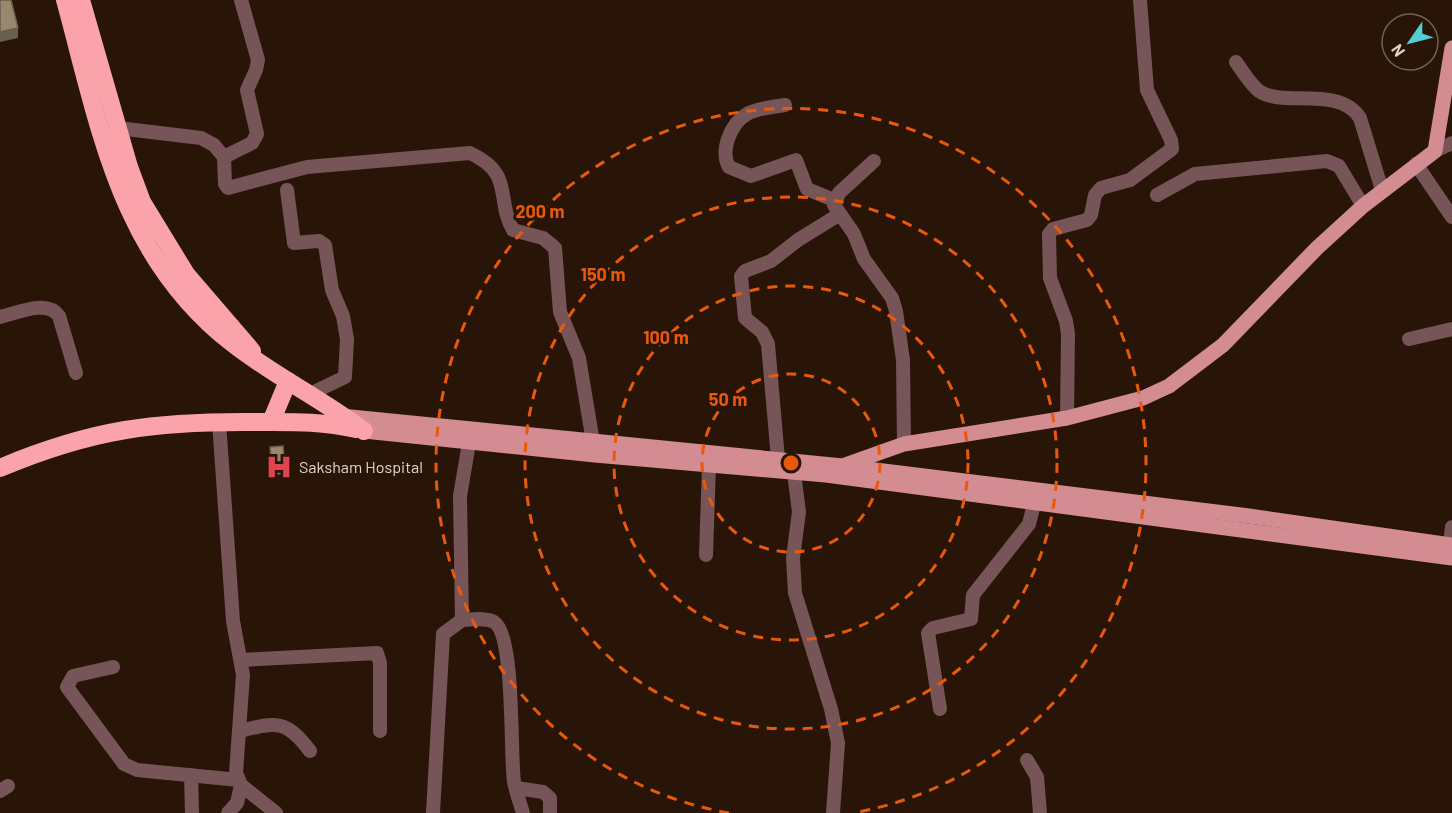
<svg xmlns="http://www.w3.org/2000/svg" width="1452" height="813" font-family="Barlow,sans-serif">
<rect width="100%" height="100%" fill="#291507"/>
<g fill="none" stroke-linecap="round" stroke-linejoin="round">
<g stroke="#765457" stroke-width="14">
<path d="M1236 62C1243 72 1250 84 1259 91 1283 108 1339 85 1360 118L1382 190"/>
<path d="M785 105C772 107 758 108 747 114 730 124 720 151 729 167L751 176 796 160 807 189 834 200"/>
<path d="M118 128 201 138 214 145 224 157 225 184 228 188 307 167 470 153C515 174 495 198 513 230L543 238 555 248 560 312 579 358 593 442"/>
<path d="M1435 151 1452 143"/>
<path d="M224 157 252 143 257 134 247 90 256 70 258 60 241 0"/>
<path d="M874 161 839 193 834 205 854 234 864 259 892 298 896 311 903 360 904 444"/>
<path d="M1416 164 1452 217"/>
<path d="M287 190 294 243 319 241 325 245 332 290 343 316 347 339 345 377 310 394"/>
<path d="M1157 195 1195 174 1327 161 1339 166 1363 206"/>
<path d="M0 317C17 313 47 299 59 316L76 373"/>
<path d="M1409 339 1452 329"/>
<path d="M1067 418 1068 334 1066 321 1050 278 1049 234 1053 229 1087 220 1091 215 1095 195 1101 188 1130 180 1172 149 1171 140 1147 90 1140 0"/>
<path d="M219 422 233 621 243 675 236 773 241 785 276 813"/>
<path d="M778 459 768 344 762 332 745 318 741 276 745 271 771 261 798 240 840 214"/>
<path d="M794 473 799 512 793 558 795 593 831 709 838 743 833 813"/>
<path d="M1450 544 1452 527"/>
<path d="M706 555 709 465"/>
<path d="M462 620C471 620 486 617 494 622 515 634 510 754 514 782 516 792 520 803 523 813"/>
<path d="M241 660 377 653 380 663V731"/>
<path d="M113 667 73 676 67 687 124 764 137 770 239 780"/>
<path d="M940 709 928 633 933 628 971 619 973 595 1029 524 1037 492"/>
<path d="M240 731C276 722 286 719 310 751"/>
<path d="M1027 760 1037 777 1040 813"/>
<path d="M191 775 192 813"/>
<path d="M516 788 543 792 550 798V813"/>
<path d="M0 791 8 786"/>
<path d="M228 813 237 803 241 785"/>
<path d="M433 813 443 634 462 620 460 496 469 443"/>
</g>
<g stroke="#d48c93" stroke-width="15">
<path d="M341 416 843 466 1249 516 1452 545"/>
<path d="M364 431 595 455 826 475 1452 558"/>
<path d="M845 465 904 444 1067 418 1143 398 1169 386 1223 345 1317 248 1363 206 1435 151 1452 48"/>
</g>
<g stroke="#faa3ab" stroke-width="18">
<path d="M65 0C100 128 120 256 232 343 274 376 322 399 364 431"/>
<path d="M81 0 129 167 142 202 186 274 252 351"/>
<path d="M271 422 288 381"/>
<path d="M0 468C92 429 157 421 256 422 292 422 321 421 356 429"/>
</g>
</g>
<path fill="#83745d" d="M270 447 285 467V474L272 475Z"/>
<path fill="#6a5e4c" d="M18 28V38L0 42V32Z"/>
<g fill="#98876c" stroke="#6a5e4c" stroke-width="1.5">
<path d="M0 0H11L18 28 0 32Z"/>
<path d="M283 446 285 467 272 469 270 447Z"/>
</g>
<g fill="none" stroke="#e8590c" stroke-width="3" stroke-dasharray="10 8">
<circle cx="791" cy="463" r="89"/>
<circle cx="791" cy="463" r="177"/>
<circle cx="791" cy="463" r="266"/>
<path d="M729 813A355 355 0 1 1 853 813"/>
</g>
<defs>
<g id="hospital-bare" transform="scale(2.07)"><path d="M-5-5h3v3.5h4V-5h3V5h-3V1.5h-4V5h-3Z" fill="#e0444e" stroke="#291507" stroke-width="2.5" paint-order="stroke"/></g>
</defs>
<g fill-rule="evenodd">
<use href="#hospital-bare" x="279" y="467"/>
</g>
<g text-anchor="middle" stroke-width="6" stroke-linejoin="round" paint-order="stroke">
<g font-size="16" fill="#e0d2c9" stroke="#291507" text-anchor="start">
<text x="299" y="473">Saksham Hospital</text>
</g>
</g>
<circle cx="791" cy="463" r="9" fill="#e8590c" stroke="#291507" stroke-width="3"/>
<g font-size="18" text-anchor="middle" font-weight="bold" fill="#e8590c" stroke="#291507" stroke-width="6" stroke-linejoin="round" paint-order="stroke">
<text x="540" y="218">200 m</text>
<text x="603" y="281">150 m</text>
<text x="666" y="344">100 m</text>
<text x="728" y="406">50 m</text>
</g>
<g transform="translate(1410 42) rotate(235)"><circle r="28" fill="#291507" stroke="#726155" stroke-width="1.5"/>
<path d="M0-4.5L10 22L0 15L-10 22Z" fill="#52ccd5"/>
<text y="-9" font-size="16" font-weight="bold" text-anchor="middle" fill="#e0d2c9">N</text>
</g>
</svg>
